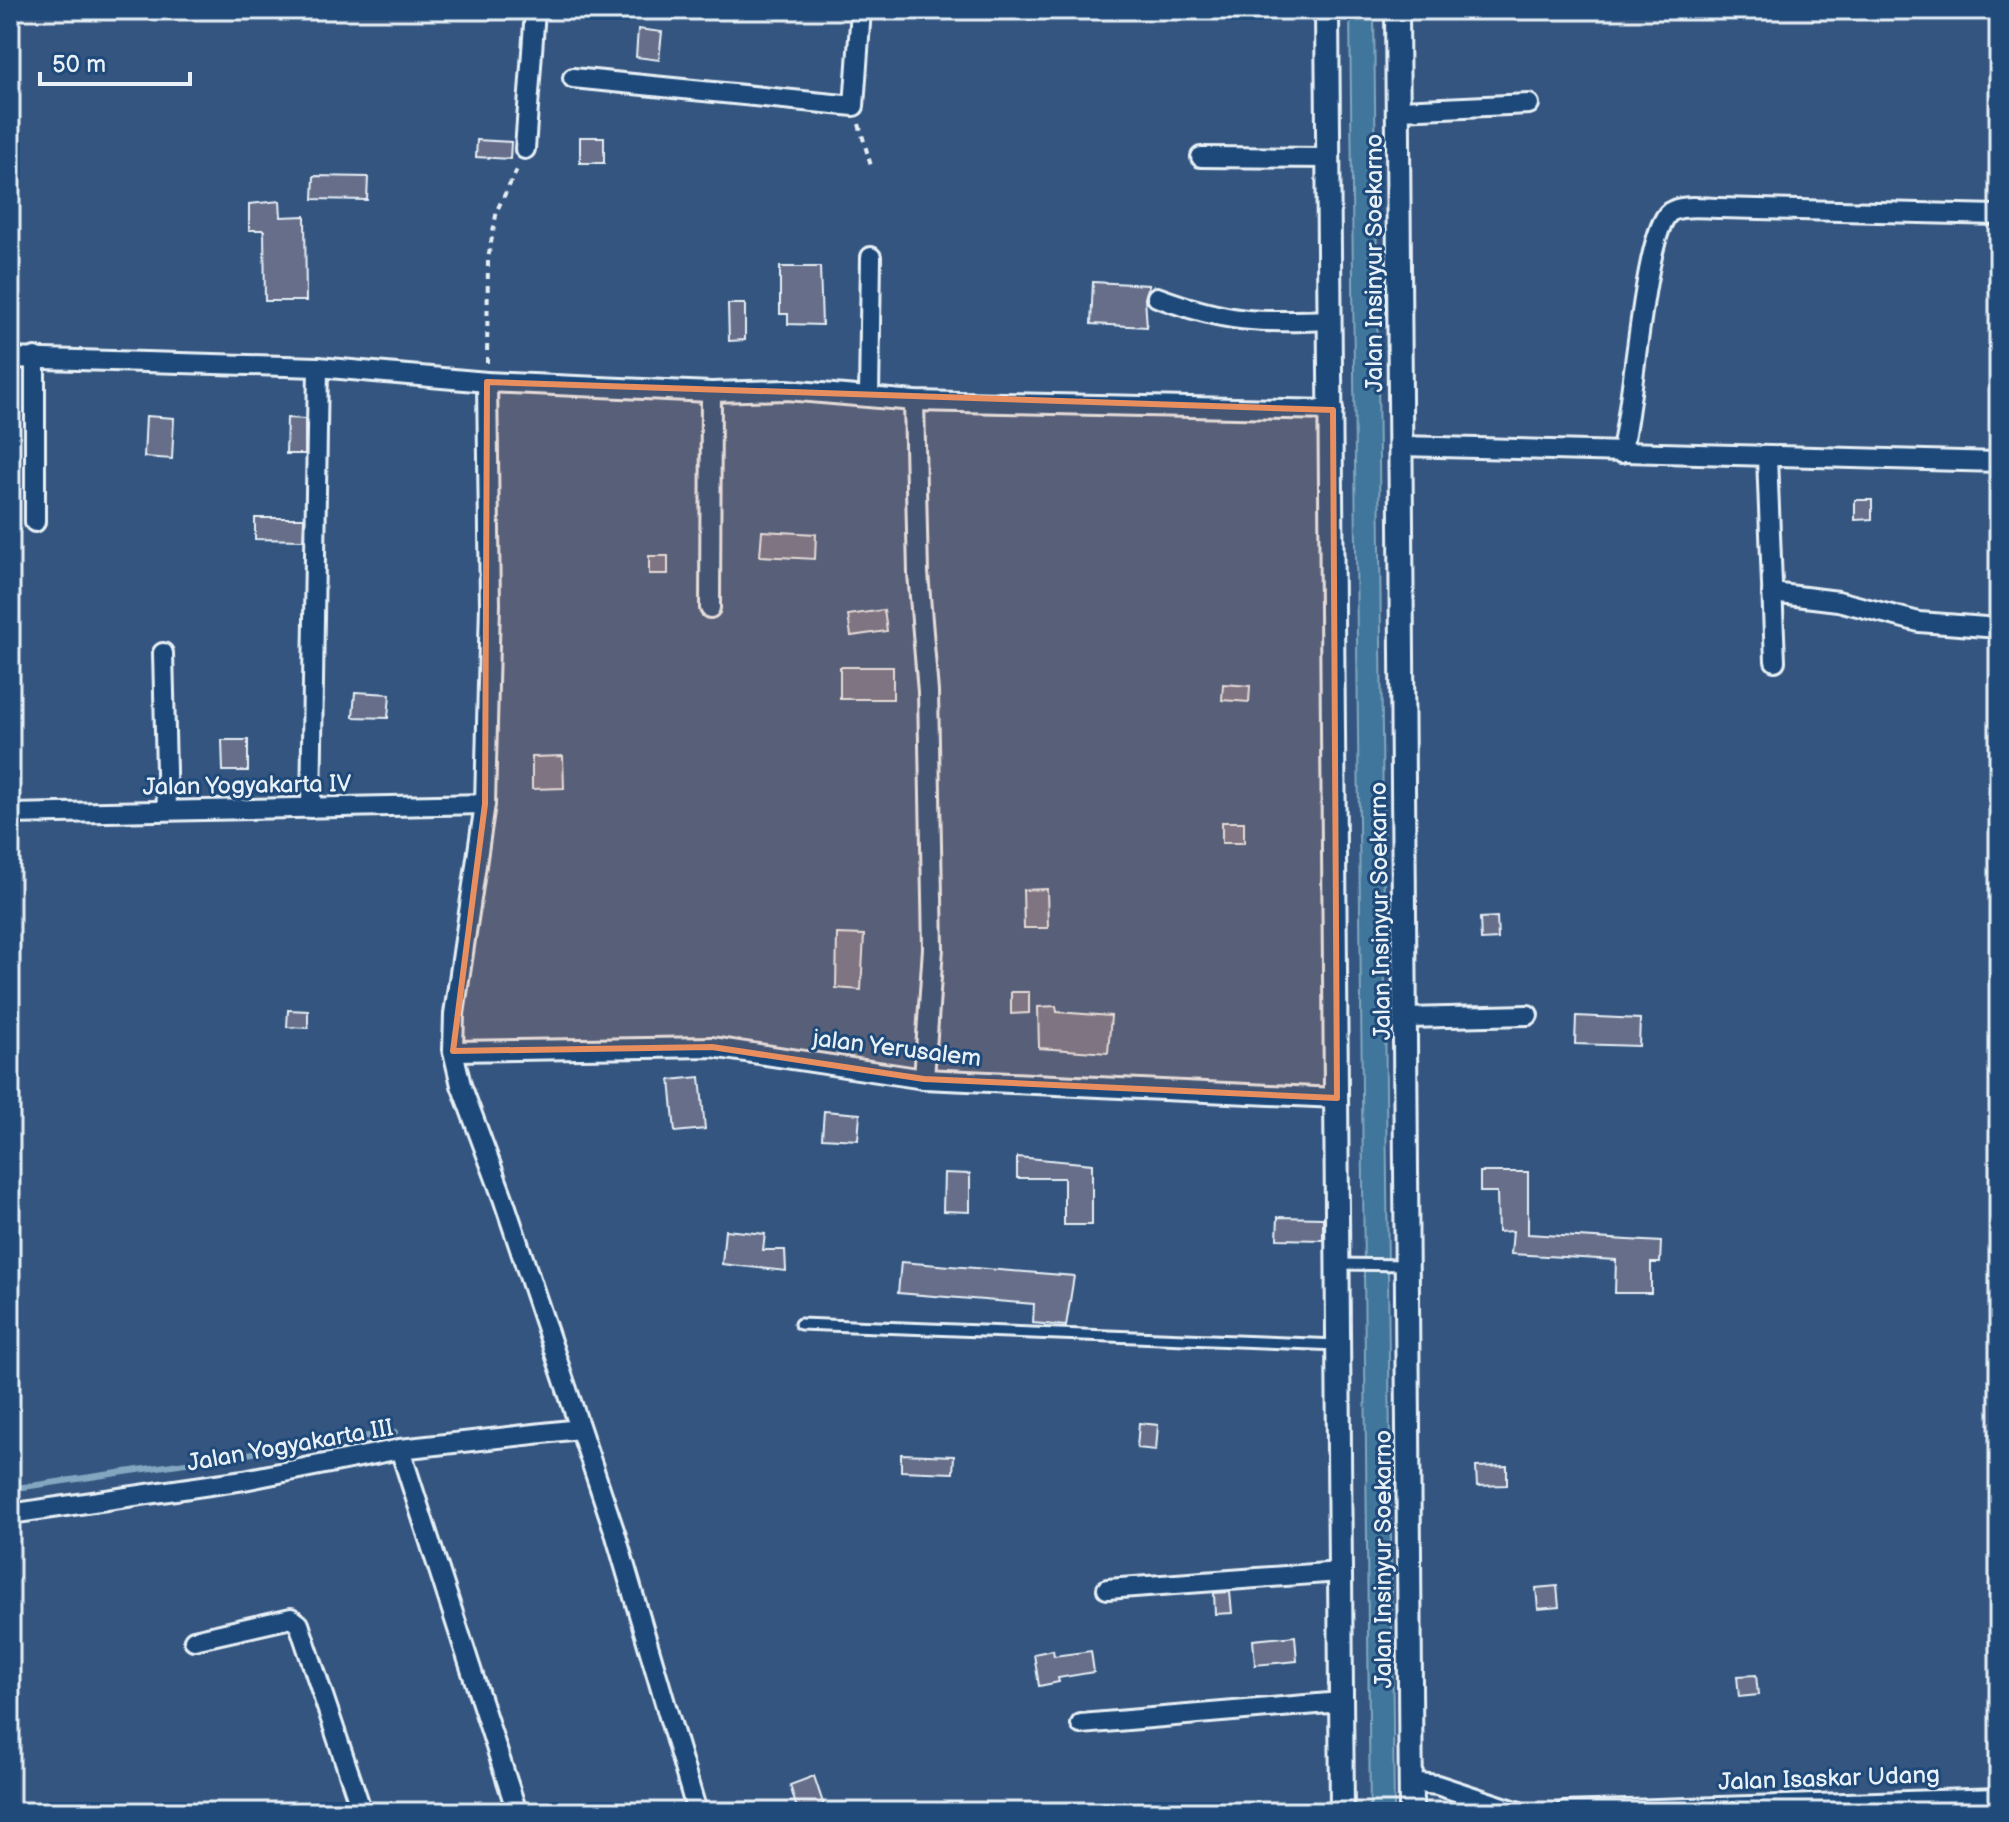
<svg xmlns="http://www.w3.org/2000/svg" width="2009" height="1822" font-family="'Balsamiq Sans',sans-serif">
<rect width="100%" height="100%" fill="#34557f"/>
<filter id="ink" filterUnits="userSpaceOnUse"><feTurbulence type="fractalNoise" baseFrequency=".0125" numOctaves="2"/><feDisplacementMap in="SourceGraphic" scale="16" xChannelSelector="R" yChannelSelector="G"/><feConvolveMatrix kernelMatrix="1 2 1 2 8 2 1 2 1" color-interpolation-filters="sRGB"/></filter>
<g filter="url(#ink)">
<path fill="#3f769b" stroke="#83a7c0" stroke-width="2" d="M1350 10H1374L1394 1812H1370Z"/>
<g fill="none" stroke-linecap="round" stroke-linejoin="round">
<path stroke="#83a7c0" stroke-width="6" d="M10 1489 395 1432"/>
</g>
<g fill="#666e8a" stroke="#e8f1f8" stroke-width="2">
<path d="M638 29 662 32 659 60 636 57Z"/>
<rect x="580" y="137" width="24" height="26"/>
<path d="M477 140 511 142 510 159 476 157Z"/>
<path d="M314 176 368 177 367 200 313 199Z"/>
<path d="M280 201 281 217 305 216 306 301H265L264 230H249V204Z"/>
<path d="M780 267H820L822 325 788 324V314H780Z"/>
<path d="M1093 282 1149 285 1145 298 1147 327 1091 324Z"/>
<path d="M728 304H745V340L729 341Z"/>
<path d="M146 416 174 418 172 459 144 457Z"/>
<path d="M287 418 305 419V454H286Z"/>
<path d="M1855 500H1872V519L1855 520Z"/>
<path d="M255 518H304L303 540 255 539Z"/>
<path d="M762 531 816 534 815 559 760 556Z"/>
<rect x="649" y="556" width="19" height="18"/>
<path d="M884 610 887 631 851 636 848 615Z"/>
<rect x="840" y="667" width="53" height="32"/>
<path d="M1223 684 1250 686 1249 702 1222 700Z"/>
<path d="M355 692 390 694 388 718 353 717Z"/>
<path d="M222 740H248V771H223Z"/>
<path d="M563 756 564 788 532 789V757Z"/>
<rect x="1222" y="822" width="22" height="21"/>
<path d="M1047 889 1048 928H1024L1023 890Z"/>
<path d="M1497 917 1498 939 1481 940 1480 918Z"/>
<path d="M837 934 864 935 861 990 836 988Z"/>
<path d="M1011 992H1029V1013L1011 1014Z"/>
<path d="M1056 1006 1057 1012 1111 1016 1108 1053 1039 1048 1038 1007Z"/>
<path d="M288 1010 308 1011V1028L287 1027Z"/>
<path d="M1576 1016 1640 1019 1639 1046 1575 1044Z"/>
<path d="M700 1077 705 1129 675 1132 670 1080Z"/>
<path d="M824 1111 860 1114 858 1140 822 1138Z"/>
<path d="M1017 1157 1092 1164V1225H1064V1178H1017Z"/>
<path d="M1480 1172H1528V1234L1661 1242 1660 1263H1651V1293H1615L1616 1260 1511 1254 1513 1231 1498 1232 1497 1192H1480Z"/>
<path d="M944 1173 970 1174V1212L943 1211Z"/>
<path d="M1278 1217 1323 1218V1240L1277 1239Z"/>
<path d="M725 1230 765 1234 763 1250H785L786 1271 722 1264Z"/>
<path d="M901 1262 1074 1276 1066 1326 1033 1323 1034 1304 898 1293Z"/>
<path d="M1139 1423 1158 1425 1156 1450 1137 1448Z"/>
<path d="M901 1454 954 1456 953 1473 901 1471Z"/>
<path d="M1507 1466V1485L1477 1486 1476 1467Z"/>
<path d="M1557 1586 1559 1607 1538 1609 1536 1588Z"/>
<path d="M1230 1592 1232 1613 1215 1614 1214 1593Z"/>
<path d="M1295 1636 1297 1661 1255 1665 1253 1640Z"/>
<path d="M1053 1650 1054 1656 1091 1651 1094 1672 1058 1678 1059 1682 1039 1686 1034 1654Z"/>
<path d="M1756 1675 1758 1695 1739 1697 1737 1676Z"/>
<path d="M814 1776 826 1812H798L790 1785Z"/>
</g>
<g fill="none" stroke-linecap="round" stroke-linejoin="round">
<g stroke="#e8f1f8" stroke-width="15">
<g id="service">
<path d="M1338 1264 1407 1265"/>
<path d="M800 1324 1339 1345"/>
</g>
</g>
<g stroke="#e8f1f8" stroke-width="24">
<g id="minor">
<path d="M573 78 854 106 861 10"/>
<path d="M1400 110 1529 104"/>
<path d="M525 149 535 10"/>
<path d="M1201 157 1329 158"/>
<path d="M1157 297C1227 323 1257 323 1331 320"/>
<path d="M10 358 318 367 487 382 711 392 787 390 914 401 1333 410"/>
<path d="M487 382 490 604 485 804 454 1014 453 1051 461 1085 503 1198 616 1536 697 1812"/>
<path d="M869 396 871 257"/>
<path d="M914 401 918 573 928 692 933 948 924 1079"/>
<path d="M1401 446 1999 462"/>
<path d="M1621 453C1633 411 1644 231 1670 212 1682 204 1705 208 1719 208L1999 215"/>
<path d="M1767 457 1775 661"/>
<path d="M35 522V357"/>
<path d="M1772 593 1838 601 1919 622 1999 628"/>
<path d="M710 608 711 392"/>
<path d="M163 653 167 810"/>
<path d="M311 808 318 367"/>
<path d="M10 814 485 804"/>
<path d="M1407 1018 1528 1015"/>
<path d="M453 1051 712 1047 924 1079 1337 1098"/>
<path d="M400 1449 517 1812"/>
<path d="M10 1514 244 1480 400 1449 579 1429"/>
<path d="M1107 1589 1340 1572"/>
<path d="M194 1640 291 1618 299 1624 362 1812"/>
<path d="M1081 1724 1341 1702"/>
<path d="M1410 1782 1437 1785 1519 1812"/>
<path d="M1564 1812 1999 1798"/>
</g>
</g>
<g stroke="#e8f1f8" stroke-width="28">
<g id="tertiary">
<path d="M1327 10 1342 1812"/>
<path d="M1397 10 1411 1812"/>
</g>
</g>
<g stroke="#e8f1f8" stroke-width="4" stroke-dasharray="6 6" stroke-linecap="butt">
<path d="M859 124 871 166"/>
<path d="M487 363 488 259 497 210 519 166"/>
</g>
<use href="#service" stroke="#1f4a7a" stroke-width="9"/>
<use href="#minor" stroke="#1f4a7a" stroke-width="18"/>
<use href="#tertiary" stroke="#1f4a7a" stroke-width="22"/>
</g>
</g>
<path fill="#e88e5f" fill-opacity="0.2" stroke="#e88e5f" stroke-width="6" stroke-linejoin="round" d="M487 382 1333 410 1337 1098 924 1079 712 1047 453 1051 485 804Z"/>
<g text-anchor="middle" stroke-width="6" stroke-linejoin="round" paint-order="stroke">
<g font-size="24" fill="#e8f1f8" stroke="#1f4a7a">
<text transform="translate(1374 263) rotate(-90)" y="8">Jalan Insinyur Soekarno</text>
<text transform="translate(247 785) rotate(-1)" y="8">Jalan Yogyakarta IV</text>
<text transform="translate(1380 911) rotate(-91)" y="8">Jalan Insinyur Soekarno</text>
<text transform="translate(897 1048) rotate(7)" y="8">jalan Yerusalem</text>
<text transform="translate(290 1445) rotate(-10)" y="8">Jalan Yogyakarta III</text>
<text transform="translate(1383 1559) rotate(-90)" y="8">Jalan Insinyur Soekarno</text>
<text transform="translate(1829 1778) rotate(-2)" y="8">Jalan Isaskar Udang</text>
</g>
</g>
<rect width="2009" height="1822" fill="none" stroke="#1f4a7a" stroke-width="40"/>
<rect x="20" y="20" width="1969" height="1782" fill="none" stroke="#e8f1f8" stroke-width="3" filter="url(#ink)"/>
<path d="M40 72v12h150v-12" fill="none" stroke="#e8f1f8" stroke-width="4"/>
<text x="52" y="72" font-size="24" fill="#e8f1f8" stroke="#1f4a7a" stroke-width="6" paint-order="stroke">50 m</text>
</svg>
